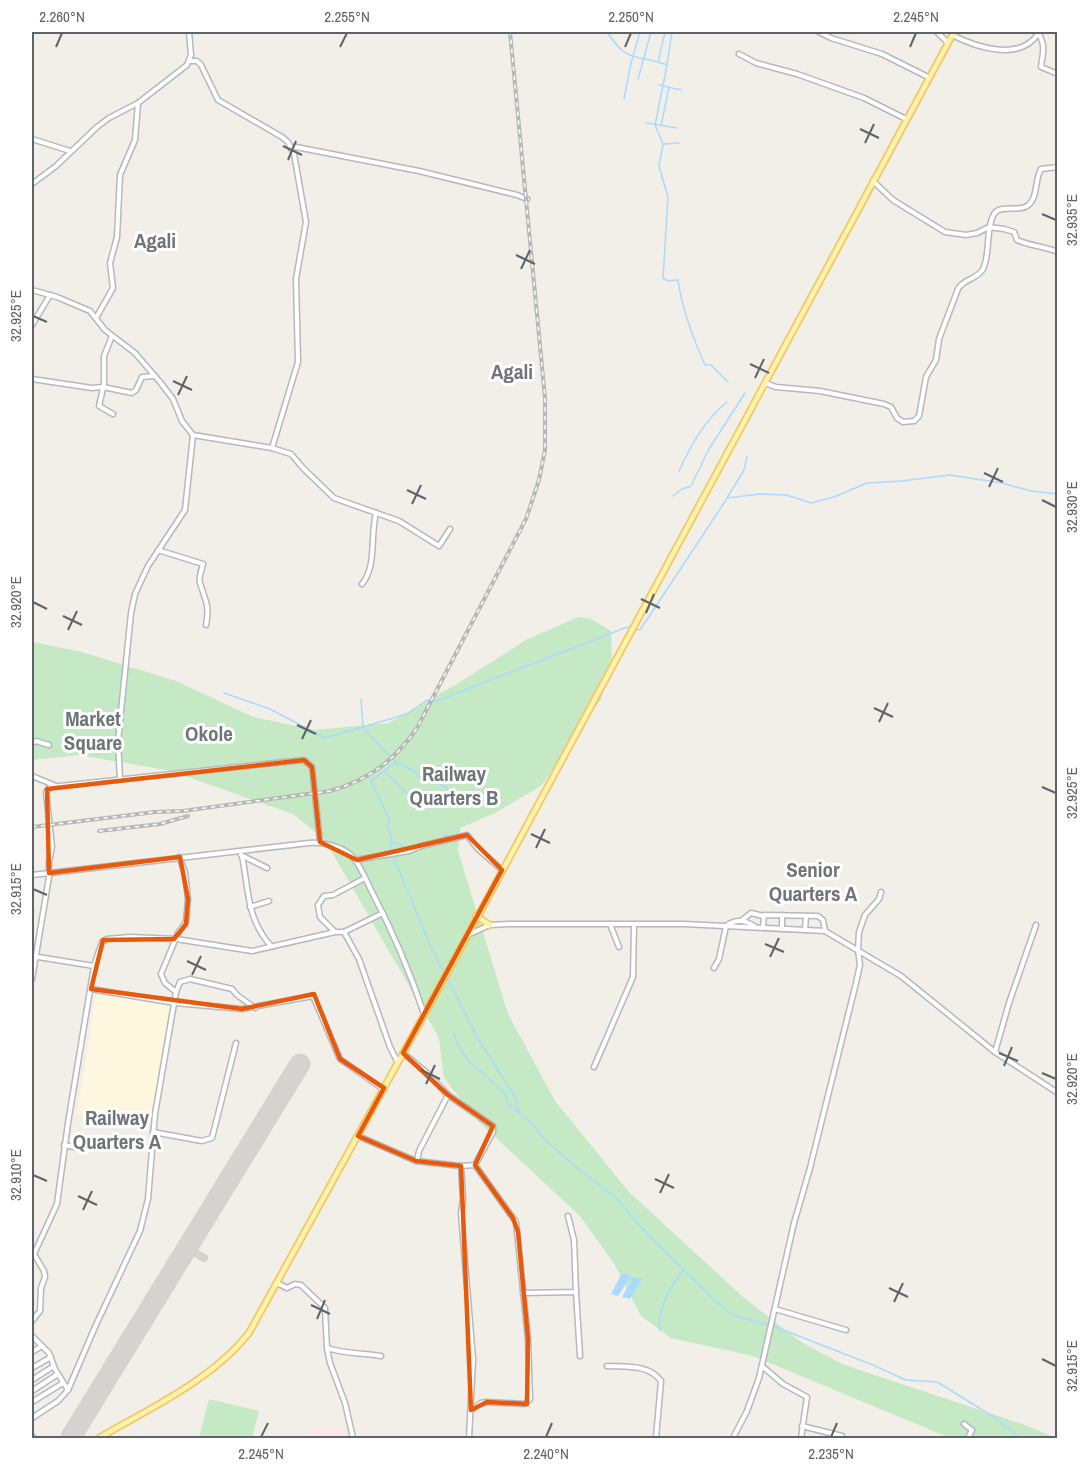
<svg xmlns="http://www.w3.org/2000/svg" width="1089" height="1470" font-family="'Archivo Narrow',sans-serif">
<rect width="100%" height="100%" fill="#f1efe8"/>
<path fill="#fef7e0" d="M96 995 172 1004 150 1124 77 1114Z"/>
<path fill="#fce8e6" d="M311 1426 348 1427 350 1438H308Z"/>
<g fill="#c5e8c5">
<path d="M578 617 591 619 611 631 612 663 601 699 541 786 495 813 460 828 458 851 508 1014 555 1101 629 1192 743 1297 801 1342 842 1364 1025 1425 1056 1438H950L753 1356 671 1338 641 1316 615 1265 580 1216 479 1122 444 1078 439 1038 325 840 293 814 171 771 79 755 32 760V642L82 652 176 681 253 717 315 730 389 723 460 682 526 640Z"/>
<path d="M209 1399 259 1411 252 1438H199Z"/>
</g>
<g fill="#aadaff">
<path d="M622 1273 631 1276 618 1296 611 1294Z"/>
<path d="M633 1277 642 1279 630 1299 622 1297Z"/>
</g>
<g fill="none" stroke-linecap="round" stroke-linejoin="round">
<g stroke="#aadaff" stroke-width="1.5">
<path d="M607 32C629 65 635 53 667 65L655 125 663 144 659 166 668 197 663 278 668 281 678 280C682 310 693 338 705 365H711L728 382"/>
<path d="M658 62 665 32"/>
<path d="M667 64 672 32"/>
<path d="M638 79 651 32"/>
<path d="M659 85 681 90"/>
<path d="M624 99 631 63 640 32"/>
<path d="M647 123 677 128"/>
<path d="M661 126 669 87"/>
<path d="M664 144 679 143"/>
<path d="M679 471C691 445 704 421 727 402"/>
<path d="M673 496 682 489 691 486 709 449 745 393"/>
<path d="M727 498 760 494 786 495 811 503 834 497 867 483 902 481 950 475 1002 483 1031 491 1058 494"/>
<path d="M636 629 640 630 724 503 744 470 747 457"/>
<path d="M224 693 270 709 325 738 407 714 427 700 437 701 627 627 631 628"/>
<path d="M361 699 363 726 365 730 396 762 371 781 389 818 388 826 392 840 390 848 429 943 445 975"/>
<path d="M396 762 416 772 422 781 426 783C447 779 455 802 471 800"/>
<path d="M385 772C393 778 397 785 404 791 408 795 413 795 417 798L416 804"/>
<path d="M435 841 448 835"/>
<path d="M392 842 403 845 404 849 413 847"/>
<path d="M448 979 478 1039 514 1095 519 1111"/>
<path d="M454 1035 458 1045 469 1061 505 1093 508 1104 532 1123 545 1140 576 1167 616 1198 647 1234 709 1295 732 1315 769 1325"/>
<path d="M773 1326 873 1365 906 1380 937 1382 994 1417 1020 1438"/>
<path d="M660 1331C656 1309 671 1287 683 1270"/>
</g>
<path stroke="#d4d3d0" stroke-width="8" d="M187 1248 204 1258"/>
<path stroke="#d4d3d0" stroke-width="21" d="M71 1437 300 1064"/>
<g stroke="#b5b8bc" stroke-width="7">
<g id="minor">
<path d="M819 32 831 38 882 54 928 77"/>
<path d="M937 32 947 42"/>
<path d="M1038 32C1046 47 1043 51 1041 67L1058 74"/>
<path d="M952 35C976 47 1019 62 1038 34"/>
<path d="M739 54 756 63 797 74 864 98 906 119"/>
<path d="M189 61H197L201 65 218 100 282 137 288 142 294 154 306 222 296 279 298 362 272 448 291 454 303 468 334 498 399 521 439 546 450 529"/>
<path d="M32 139 70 151"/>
<path d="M291 148 296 147 419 171 517 195 527 199"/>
<path d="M873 181 893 200 945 232 966 235 977 233 989 227 1004 229 1014 232 1017 240C1030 246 1044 246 1058 252"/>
<path d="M32 184 56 166 97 127 109 118 138 103 187 65 191 55 189 32"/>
<path d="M32 290 57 297 90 311 105 330 135 353 160 382 173 399 182 421 193 435 185 510 148 566 135 594 131 613 118 741 120 779"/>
<path d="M96 318 113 288 110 263 117 237 120 175 135 140 138 103"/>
<path d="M32 325 50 295"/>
<path d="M112 336 104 356V384L99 406 113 414"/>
<path d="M32 379 92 388 103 387 132 393 136 390 142 377 155 376"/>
<path d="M765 383 776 387 820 391 884 404 891 407 897 418 903 422 914 421 919 416 926 377 936 360 939 339 958 289C963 279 978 279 983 269 991 252 985 230 994 214 999 205 1016 211 1025 207 1039 201 1034 180 1041 169L1058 167"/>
<path d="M193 435 272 448"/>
<path d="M158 550 203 564C202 569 198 578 200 583 205 600 210 605 206 625"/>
<path d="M362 584C377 566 370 536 376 513"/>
<path d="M32 743 36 741 49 745"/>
<path d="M32 776 54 785"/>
<path d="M241 855 267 868"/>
<path d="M242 856C249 890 246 918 271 946"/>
<path d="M355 860 409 851 421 846 467 835 478 849 502 870"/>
<path d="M32 875 309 843C323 842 341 846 352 856 361 866 366 880 372 892 393 932 410 972 424 1014"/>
<path d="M250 907 269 901"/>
<path d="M782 915V929"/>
<path d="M741 921 751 913 763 916"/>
<path d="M610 924 619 947"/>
<path d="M763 927 764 915 818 916 823 920 825 931"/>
<path d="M805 930 806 916"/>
<path d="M334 931 320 917 318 905 324 896 333 895 365 878"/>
<path d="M344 932 359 959 390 1047 398 1063"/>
<path d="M467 935 490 925 509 924H684L825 931 901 976 995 1052 1058 1093"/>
<path d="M32 956 94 966 68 1123 57 1204 34 1254 44 1271 45 1277 41 1288 40 1311 32 1321"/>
<path d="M94 966 102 942 107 939 130 937 176 939 252 951 335 932H344L383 913"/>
<path d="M714 968 719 959 726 926C735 919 745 920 754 926"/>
<path d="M32 979 49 877V862L52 847 46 792 50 787 304 760 312 767 320 842"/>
<path d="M91 989 175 1003 242 1009 313 996 340 1059 383 1089"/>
<path d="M176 992 180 982 190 979 232 989 237 995 255 1008"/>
<path d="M995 1052 1009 1003 1036 925"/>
<path d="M403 1053 426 1072 448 1095 493 1126V1132L475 1165"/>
<path d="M594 1067 633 977 634 924"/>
<path d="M153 1132 202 1141 212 1138 236 1043"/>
<path d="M358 1136 416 1161 461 1166"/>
<path d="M64 1145 74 1147"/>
<path d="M417 1161 419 1151 448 1095"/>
<path d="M277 1283 287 1288 295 1284 301 1285 325 1308 327 1348C345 1354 363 1353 381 1356"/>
<path d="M576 1292 580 1356"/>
<path d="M523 1293 576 1292 574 1240 568 1216"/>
<path d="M775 1309 846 1330"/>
<path d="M32 1336 49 1353 55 1369 68 1390"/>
<path d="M327 1348 330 1363 345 1403 353 1438"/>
<path d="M32 1352 42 1346"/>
<path d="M607 1366C625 1367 649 1364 661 1381L656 1438"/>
<path d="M762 1366 783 1384 807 1397 801 1438"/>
<path d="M32 1368 51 1357"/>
<path d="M32 1380 54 1366"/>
<path d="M32 1391 58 1374"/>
<path d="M32 1402 63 1383"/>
<path d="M471 1410 481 1403 487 1402 525 1404 530 1399 528 1339 516 1222 475 1165"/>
<path d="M32 1418 58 1401 68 1390 95 1327 140 1231 148 1199 155 1114 176 992 165 983 161 974 178 933 186 922 188 899 185 872 179 857"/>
<path d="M964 1424 972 1430 968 1438"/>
<path d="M802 1426 842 1436"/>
<path d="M32 1436 34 1438"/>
<path d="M469 1438 473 1359 461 1213 463 1199 461 1166 475 1165"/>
<path d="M733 1438 747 1411 759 1378 794 1223 810 1168 856 983 860 965 858 950 859 932 865 915 879 899 881 892"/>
</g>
</g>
<g stroke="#f2c960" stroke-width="8">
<g id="major">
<path d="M476 916 490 925"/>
<path d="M99 1438C150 1408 212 1380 249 1333L456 957 954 32"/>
</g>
</g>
<use href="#minor" stroke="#fff" stroke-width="4"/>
<use href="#major" stroke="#fff2af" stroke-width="4.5"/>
<g stroke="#b6b7b8" stroke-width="4">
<g id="rail">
<path d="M32 827 155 812 183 811 330 791C369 780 395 760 417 728L526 519 539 480 545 450V398L510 32"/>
<path d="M99 831 160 824 188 816"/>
</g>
</g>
<use href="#rail" stroke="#fff" stroke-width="1.5" stroke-dasharray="4.5" stroke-linecap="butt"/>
</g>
<path fill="none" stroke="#e8590c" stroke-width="4.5" stroke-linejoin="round" d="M304 760 312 767 320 842 357 860 467 835 502 870 403 1053 448 1095 493 1126 475 1165 513 1218 518 1232 528 1339 527 1404 487 1402 471 1410 461 1166 416 1161 358 1136 384 1088 340 1059 314 994 242 1009 91 989 103 940 174 939 186 924 188 899 180 857 49 873 47 789Z"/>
<path fill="none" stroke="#5f6368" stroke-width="2" d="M56 47 62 33M340 47 347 33M625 47 631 33M910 47 916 33M860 129 879 138M865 143 874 124M283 146 302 155M288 160 296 141M1042 214 1056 220M516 255 535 264M521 269 530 250M33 316 47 322M750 364 769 373M755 378 764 359M173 381 192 390M178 395 187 376M984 473 1003 482M989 487 998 468M407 490 426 499M1042 500 1056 507M412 504 421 485M641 599 660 608M33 602 47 609M646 613 654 594M63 616 82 625M68 630 77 611M874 708 893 717M879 722 888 703M297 725 316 734M302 739 311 720M1042 787 1056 793M531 834 550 843M536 848 545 829M33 889 47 895M765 944 784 952M770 957 779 938M187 961 206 970M192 975 201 956M999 1053 1018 1061M1004 1066 1012 1047M421 1070 440 1079M1042 1073 1056 1079M426 1084 435 1065M33 1175 47 1181M655 1179 674 1188M660 1193 669 1174M78 1196 97 1205M83 1210 92 1191M889 1288 908 1297M894 1302 903 1283M311 1305 330 1314M317 1319 325 1300M1042 1359 1056 1366M261 1437 268 1423M546 1437 552 1423M831 1437 837 1423"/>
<g text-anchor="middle" stroke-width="6" stroke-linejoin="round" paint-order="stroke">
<g font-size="21" font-weight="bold" fill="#70757a" stroke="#fff">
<text x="155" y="248">Agali</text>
<text x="512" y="379">Agali</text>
<text x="93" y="726">Market<tspan x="93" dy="24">Square</tspan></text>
<text x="209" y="741">Okole</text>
<text x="454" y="781">Railway<tspan x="454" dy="24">Quarters B</tspan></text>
<text x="813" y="877">Senior<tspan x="813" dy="24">Quarters A</tspan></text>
<text x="117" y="1125">Railway<tspan x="117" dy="24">Quarters A</tspan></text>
</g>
</g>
<rect width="1089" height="1470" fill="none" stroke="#ffffff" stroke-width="66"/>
<rect x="33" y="33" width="1023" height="1404" fill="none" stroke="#5f6368" stroke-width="2"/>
<g font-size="15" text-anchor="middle" fill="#5f6368">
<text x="62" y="22">2.260°N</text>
<text x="347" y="22">2.255°N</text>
<text x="631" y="22">2.250°N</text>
<text x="916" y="22">2.245°N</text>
<text transform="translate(1072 220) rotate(-90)" y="5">32.935°E</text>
<text transform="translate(16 316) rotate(-90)" y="5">32.925°E</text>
<text transform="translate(1072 507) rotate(-90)" y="5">32.930°E</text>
<text transform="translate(16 602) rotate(-90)" y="5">32.920°E</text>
<text transform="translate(1072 793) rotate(-90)" y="5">32.925°E</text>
<text transform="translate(16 889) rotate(-90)" y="5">32.915°E</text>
<text transform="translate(1072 1079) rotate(-90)" y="5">32.920°E</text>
<text transform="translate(16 1175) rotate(-90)" y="5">32.910°E</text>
<text transform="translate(1072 1366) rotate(-90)" y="5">32.915°E</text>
<text x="261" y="1459">2.245°N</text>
<text x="546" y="1459">2.240°N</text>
<text x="831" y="1459">2.235°N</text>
</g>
</svg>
